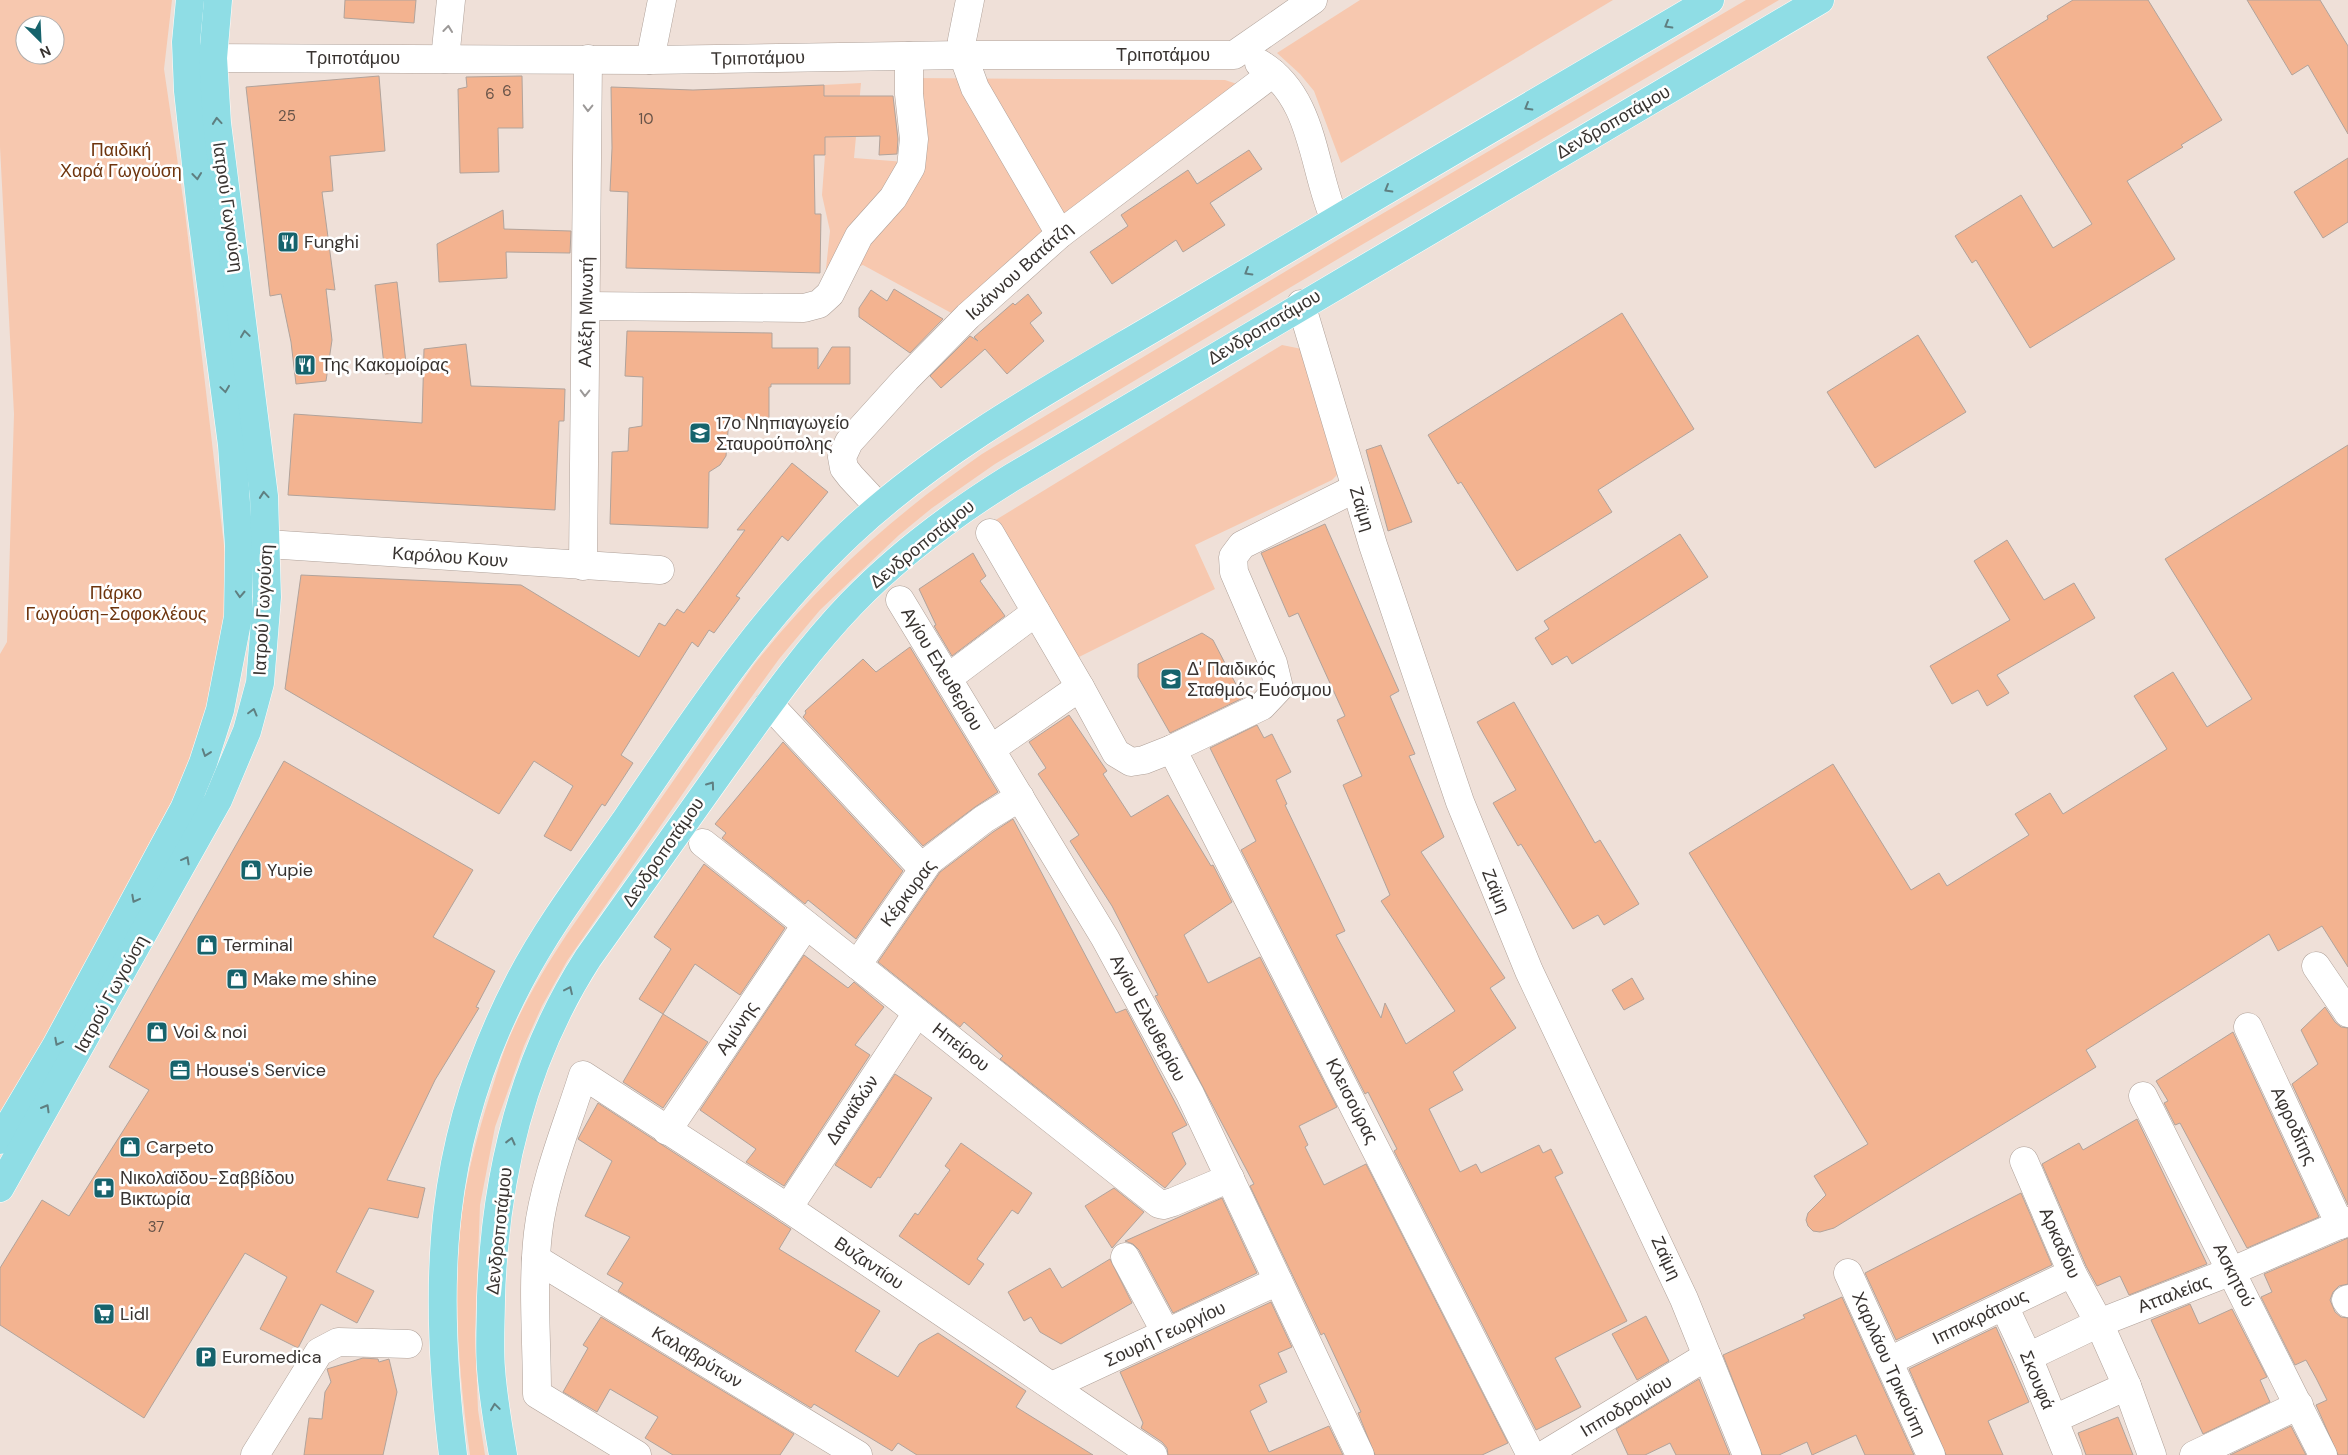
<svg xmlns="http://www.w3.org/2000/svg" width="2348" height="1455" font-family="'DM Sans',sans-serif">
<rect width="100%" height="100%" fill="#efe0d8"/>
<g fill="#f7c8af" fill-rule="evenodd">
<path d="M0 0H172L164 69 185 212 225 554 224 616 219 660 190 767 0 1123V654L7 642 14 414 0 147ZM25 25H55V55H25Z"/>
<path d="M1360 0H1613L1341 163 1314 91 1300 74 1277 53Z"/>
<path d="M1746 0H1779L1358 247 995 464 932 508 899 535 820 610 779 659 715 747 567 961 542 1006 524 1046 495 1127 480 1205 475 1333 478 1410 485 1455H470C459 1376 452 1292 462 1213 467 1173 478 1133 490 1095 497 1074 502 1053 511 1034 526 999 546 966 567 934L753 666C819 582 894 515 982 454L1341 238Z"/>
<path d="M910 78 1225 80 1240 85 955 315 863 265 825 278 830 231 822 195 825 155 824 85 861 83 854 158 905 162Z"/>
<path d="M1282 345 1302 349 1341 471 1332 480 1195 545 1215 589 1073 660 994 521Z"/>
</g>
<g fill="#f3b390" stroke="#b1a39b">
<path d="M345 0H416L414 23 344 18Z"/>
<path d="M2073 0H2148L2222 120 2181 145 2183 147 2127 181 2175 259 2030 348 1976 260 1972 263 1955 236 2021 195 2053 248 2092 224 1987 57 2048 19 2047 16Z"/>
<path d="M2247 0H2320L2348 46V134L2308 65 2292 75Z"/>
<path d="M379 76 385 151 330 156 333 191 322 192 335 290 326 289 332 340 326 381 296 384 291 342 281 294 270 296 246 87Z"/>
<path d="M522 76 523 128H498L499 172 460 173 458 89 467 87 466 77Z"/>
<path d="M824 85V96H893L898 139 897 154 879 155 880 136 825 137V155H814L815 214H821L820 273 626 268 628 192 610 191 612 148 611 87 693 90Z"/>
<path d="M1249 150 1262 169 1210 203 1225 225 1183 252 1176 240 1112 284 1090 252 1128 226 1121 215 1188 170 1197 184Z"/>
<path d="M2348 158V222L2323 238 2294 192Z"/>
<path d="M503 210 504 229 571 231 570 253 506 252 507 278 439 282 437 244Z"/>
<path d="M397 282 407 372 385 374 375 285Z"/>
<path d="M894 289 943 319 910 353 859 317V308L871 290 887 301Z"/>
<path d="M1028 294 1042 313 1030 323 1044 341 1007 374 985 349 941 388 930 376 970 336 978 341 974 337 1013 303 1015 305Z"/>
<path d="M1622 313 1694 429 1598 490 1612 512 1517 571 1461 482 1458 484 1428 435Z"/>
<path d="M627 331 772 333V348H818V369L832 347H850V384H771V387H769V421L729 419 726 456 720 465 709 472 708 528 610 524 612 452 628 451 629 428 642 426 643 377 625 376Z"/>
<path d="M1918 335 1966 412 1875 468 1827 392Z"/>
<path d="M466 344 471 386 565 389 564 421H559L555 510 288 495 294 414 422 423 424 349Z"/>
<path d="M1381 445 1412 522 1388 531 1366 450Z"/>
<path d="M2348 445V967L2322 926 2278 951 2269 934 2086 1050 2096 1067 1834 1228 1820 1232 1813 1231 1808 1226 1806 1220 1808 1213 1826 1195 1814 1176 1868 1144 1689 853 1833 764 1911 890 1939 873 1947 886 2029 835 2015 814 2050 793 2063 814 2167 749 2134 696 2173 672 2207 727 2252 699 2165 559Z"/>
<path d="M792 463 828 492 788 541 782 536 736 596 740 598 714 633 709 630 698 647 692 642 621 755 633 763 605 806 602 804 571 851 544 836 573 786 534 761 499 814 285 689 301 575 521 585 639 657 659 623 665 626 677 609 684 613 745 530H737Z"/>
<path d="M1325 524 1399 691 1390 696 1415 754 1409 756 1444 837 1421 852 1505 978 1490 988 1516 1028 1453 1072 1463 1090 1429 1109 1460 1172 1476 1164 1481 1173 1539 1145 1543 1153 1551 1149 1563 1173 1555 1177 1627 1321 1555 1358 1581 1407 1536 1430 1394 1151 1397 1149 1368 1092 1365 1094 1241 850 1256 841 1210 748 1257 725 1264 738 1272 734 1291 772 1276 780 1287 804 1285 805 1345 931 1336 935 1381 1018 1385 1003 1406 1044 1455 1011 1381 901 1390 895 1343 785 1362 776 1337 720 1345 716 1298 613 1289 617 1261 553Z"/>
<path d="M1680 534 1708 577 1572 664 1567 656 1552 665 1535 638 1549 629 1544 621Z"/>
<path d="M2007 540 2044 600 2074 583 2095 618 1997 675 2009 693 1987 706 1978 690 1952 704 1930 666 2010 620 1974 561Z"/>
<path d="M973 553 986 576 980 581 1005 616 952 656 934 626 936 625 919 589Z"/>
<path d="M1202 633 1213 640 1243 698 1170 733 1138 677V664Z"/>
<path d="M910 647 998 792 975 807 923 846 803 717 806 713 805 711 863 659 876 672Z"/>
<path d="M1514 702 1595 843 1600 840 1639 904 1604 925 1598 915 1573 929 1521 844 1518 846 1493 803 1516 790 1477 722Z"/>
<path d="M1069 715 1107 771 1103 774 1131 817 1168 795 1211 866 1213 865 1232 902 1184 935 1208 983 1260 957 1337 1107 1299 1126 1308 1145 1305 1147 1324 1185 1366 1164 1508 1443 1482 1455H1375L1358 1413 1361 1412 1324 1333 1321 1335 1250 1186 1254 1184 1155 996 1158 995 1112 906 1070 841 1079 835 1038 774 1046 768 1029 742Z"/>
<path d="M783 742 903 871 856 939 808 900 805 904 722 838 726 833 715 824Z"/>
<path d="M284 761 473 870 433 937 495 971 476 1007 479 1008 435 1080 387 1180 425 1188 418 1218 369 1208 336 1272 374 1291 357 1323 321 1304 298 1348 260 1329 287 1277 245 1253 144 1418 0 1325V1268L42 1200 69 1216 149 1090 109 1067Z"/>
<path d="M1013 819 1116 1013 1126 1009 1187 1125 1172 1133 1186 1164 1165 1188 1000 1059 1003 1056 964 1022 960 1027 878 962 940 872 993 832Z"/>
<path d="M704 864 785 928 740 995 695 964 663 1014 639 999 671 949 654 937Z"/>
<path d="M804 955 848 988 854 982 884 1007 855 1045 870 1055 784 1186 746 1162 756 1149 700 1110Z"/>
<path d="M1632 978 1644 999 1624 1010 1612 990Z"/>
<path d="M2325 1007 2335 1022 2341 1027 2348 1028V1205L2292 1084 2318 1064 2301 1030Z"/>
<path d="M663 1014 708 1042 663 1108 623 1082Z"/>
<path d="M2233 1032 2319 1217 2247 1248 2180 1123 2175 1125 2164 1103 2168 1101 2156 1081Z"/>
<path d="M895 1074 932 1098 880 1178 878 1177 871 1188 835 1165Z"/>
<path d="M598 1103 791 1229 779 1249 880 1311 855 1351 898 1377 919 1344 938 1333 1026 1391 1016 1407 1093 1455H917L898 1443 892 1451 814 1404 811 1408 618 1291 623 1283 607 1274 630 1237 585 1216 612 1161 578 1139Z"/>
<path d="M2137 1119 2207 1264 2129 1295 2120 1276 2097 1286 2086 1266 2042 1164 2079 1143 2083 1150Z"/>
<path d="M961 1143 1032 1193 1018 1214 1012 1210 977 1259 984 1264 969 1285 899 1236 915 1213 918 1215 950 1170 945 1166Z"/>
<path d="M1114 1188 1144 1212 1112 1248 1085 1206Z"/>
<path d="M2021 1193 2052 1265 1896 1340 1865 1273Z"/>
<path d="M1222 1198 1257 1273 1173 1313 1139 1250 1133 1244 1125 1241Z"/>
<path d="M2348 1238V1284L2339 1286 2333 1292 2330 1300 2335 1312 2341 1317 2348 1318V1455H2338L2316 1405 2327 1400 2316 1378 2306 1360 2295 1365 2261 1297 2272 1292 2264 1274Z"/>
<path d="M1110 1259 1132 1303 1061 1344 1040 1332 1031 1317 1024 1321 1008 1292 1050 1268 1062 1288Z"/>
<path d="M1842 1297 1914 1455H1865L1856 1435 1812 1455 1807 1442 1779 1455H1762L1723 1355 1805 1318 1803 1315Z"/>
<path d="M1271 1302 1292 1347 1278 1353 1287 1372 1259 1385 1267 1402 1250 1411 1269 1452 1329 1426 1343 1455H1168L1167 1448 1162 1442 1141 1428 1143 1423 1120 1372Z"/>
<path d="M2190 1304 2199 1324 2232 1309 2267 1377 2260 1380 2270 1402 2203 1434 2151 1320Z"/>
<path d="M1646 1316 1669 1361 1637 1380 1612 1334Z"/>
<path d="M601 1317 794 1434 780 1455H673L645 1438 658 1417 610 1389 597 1412 563 1392 588 1348 583 1345Z"/>
<path d="M1996 1327 2029 1402 1988 1421 2003 1455H1946L1909 1369Z"/>
<path d="M363 1358 378 1359 379 1362 389 1359 397 1392 383 1455H304L309 1418 322 1419 325 1392 331 1382 327 1369Z"/>
<path d="M1699 1379 1730 1455H1676L1670 1443 1645 1455H1628L1616 1429Z"/>
<path d="M2118 1417 2133 1455H2086L2078 1433Z"/>
<path d="M2291 1426 2306 1455H2230Z"/>
</g>
<g fill="none" stroke-linecap="round" stroke-linejoin="round">
<g stroke="#afa199" stroke-width="29">
<g id="minor">
<path d="M970 0 962 40 963 55 975 88 1060 234"/>
<path d="M190 58 650 60 963 55H1234L1313 0"/>
<path d="M445 59 451 0"/>
<path d="M650 60 662 0"/>
<path d="M1259 63C1315 96 1312 168 1335 220"/>
<path d="M1301 304 1373 545 1460 802 1529 971 1684 1299 1747 1455"/>
<path d="M586 306 804 308 819 304 830 294 859 236 893 198 911 167 914 139 909 94V56"/>
<path d="M879 507 851 477 844 468 842 457 849 442 906 379 968 316 1060 234 1273 73"/>
<path d="M990 533 1080 687 1116 753 1131 762 1144 760 1172 749 1262 706 1279 688 1273 663 1234 572 1233 557 1242 545 1356 488"/>
<path d="M243 545 267 544 660 570"/>
<path d="M583 566 588 59"/>
<path d="M900 600 1105 938 1190 1094 1360 1455"/>
<path d="M948 678 1036 612"/>
<path d="M769 704 922 868"/>
<path d="M991 749 1080 687"/>
<path d="M1172 749 1531 1455"/>
<path d="M703 843 1159 1204 1163 1205 1173 1202 1230 1178"/>
<path d="M857 965 929 861 984 819 1020 797"/>
<path d="M2316 966 2348 1013"/>
<path d="M2248 1027 2340 1225"/>
<path d="M2143 1096 2323 1455"/>
<path d="M667 1131 806 925"/>
<path d="M2024 1161 2072 1273 2099 1323 2127 1386 2054 1419"/>
<path d="M788 1208 917 1013"/>
<path d="M1125 1257 1166 1333"/>
<path d="M536 1259 858 1455"/>
<path d="M1848 1273 1931 1455"/>
<path d="M2348 1299 2346 1300 2348 1303"/>
<path d="M2004 1306 2028 1357 2068 1455"/>
<path d="M2028 1357 2099 1323 2232 1271 2348 1221"/>
<path d="M1889 1361 2072 1273"/>
<path d="M1052 1386 1278 1281"/>
<path d="M2127 1386 2152 1455"/>
<path d="M255 1455 319 1352 338 1342 408 1344"/>
<path d="M637 1455 537 1394C537 1341 532 1286 538 1233 544 1181 567 1126 583 1075L788 1208 1153 1455"/>
<path d="M1544 1455 1707 1356"/>
<path d="M2194 1455 2299 1405"/>
</g>
</g>
<g stroke="#fff" stroke-width="29">
<g id="major">
<path d="M0 1140 56 1046 184 809 203 763 220 710 238 617 239 546 232 445 201 210 188 91 186 42 190 0"/>
<path d="M0 1188 218 800 247 731 260 683 267 597 264 496 217 123 213 58 218 0"/>
<path d="M453 1455C432 1283 437 1139 519 982 549 924 590 871 627 818 695 718 761 617 849 534 947 442 1070 378 1184 310 1359 206 1534 103 1710 0"/>
<path d="M503 1455C498 1426 493 1397 491 1369 489 1345 491 1320 491 1297 495 1177 523 1059 588 958 635 892 681 827 728 761 767 707 805 652 851 604 898 555 953 514 1011 478L1820 0"/>
</g>
</g>
<use href="#minor" stroke="#fff" stroke-width="28"/>
<use href="#major" stroke="#8fdde5" stroke-width="28"/>
</g>
<defs><path id="oneway-chevron" d="M-2-3.5L2.5 0L-2 3.5" fill="none" stroke-width="1.6" stroke-linecap="round" stroke-linejoin="round" transform="scale(1.25)"/></defs>
<g stroke="#5f7f81">
<use href="#oneway-chevron" transform="translate(1668 25) rotate(150)"/>
<use href="#oneway-chevron" transform="translate(1528 107) rotate(150)"/>
<use href="#oneway-chevron" transform="translate(217 121) rotate(-95)"/>
<use href="#oneway-chevron" transform="translate(197 176) rotate(84)"/>
<use href="#oneway-chevron" transform="translate(1388 189) rotate(150)"/>
<use href="#oneway-chevron" transform="translate(1248 272) rotate(149)"/>
<use href="#oneway-chevron" transform="translate(245 334) rotate(-98)"/>
<use href="#oneway-chevron" transform="translate(225 389) rotate(82)"/>
<use href="#oneway-chevron" transform="translate(264 495) rotate(-95)"/>
<use href="#oneway-chevron" transform="translate(240 594) rotate(93)"/>
<use href="#oneway-chevron" transform="translate(253 712) rotate(-75)"/>
<use href="#oneway-chevron" transform="translate(206 753) rotate(109)"/>
<use href="#oneway-chevron" transform="translate(711 785) rotate(-54)"/>
<use href="#oneway-chevron" transform="translate(186 860) rotate(-61)"/>
<use href="#oneway-chevron" transform="translate(135 899) rotate(118)"/>
<use href="#oneway-chevron" transform="translate(569 990) rotate(-65)"/>
<use href="#oneway-chevron" transform="translate(58 1042) rotate(118)"/>
<use href="#oneway-chevron" transform="translate(46 1108) rotate(-60)"/>
<use href="#oneway-chevron" transform="translate(511 1141) rotate(-76)"/>
<use href="#oneway-chevron" transform="translate(495 1407) rotate(-98)"/>
</g>
<g stroke="#9c9998">
<use href="#oneway-chevron" transform="translate(448 29) rotate(-84)"/>
<use href="#oneway-chevron" transform="translate(588 108) rotate(91)"/>
<use href="#oneway-chevron" transform="translate(585 393) rotate(91)"/>
</g>
<defs>
<g id="restaurant-square" transform="scale(1.125)"><rect x="-9" y="-9" width="18" height="18" rx="4" fill="#16636c" stroke="#fff"/><path d="M-5-6h1v4h1v-4h1v4h1v-4h1v5L-1.5 .5V6h-2V.5L-5-1ZM5-6V6H3V1.5H1.5Q1.5-4 5-6Z" fill="#fff"/></g>
<g id="school-square" transform="scale(1.125)"><rect x="-9" y="-9" width="18" height="18" rx="4" fill="#16636c" stroke="#fff"/><path d="M0-5L7-2L0 1L-7-2ZM-4 1L0 2.5L4 1V4Q0 6-4 4Z" fill="#fff"/></g>
<g id="shop-square" transform="scale(1.125)"><rect x="-9" y="-9" width="18" height="18" rx="4" fill="#16636c" stroke="#fff"/><path d="M-5-2.5h2.3a2.7 3.5 0 0 1 5.4 0H5L5.5 6h-11ZM-1.5-2.5h3a1.5 2.3 0 0 0-3 0Z" fill="#fff"/></g>
<g id="office-square" transform="scale(1.125)"><rect x="-9" y="-9" width="18" height="18" rx="4" fill="#16636c" stroke="#fff"/><path d="M-6-3h4V-5.5h4V-3h4V5H-6ZM-1-4.5V-3h2v-1.5ZM-6 0V1H6V0Z" fill="#fff"/></g>
<g id="pharmacy-square" transform="scale(1.125)"><rect x="-9" y="-9" width="18" height="18" rx="4" fill="#16636c" stroke="#fff"/><path d="M-2-6h4v4h4v4h-4v4h-4v-4h-4v-4h4Z" fill="#fff"/></g>
<g id="supermarket-square" transform="scale(1.125)"><rect x="-9" y="-9" width="18" height="18" rx="4" fill="#16636c" stroke="#fff"/><path d="M-6-5.5h2.5l.6 2H6L4.5 2H-2.5L-4.4-4H-6ZM-1.5 3.2a1.3 1.3 0 1 0 .1 0ZM3 3.2a1.3 1.3 0 1 0 .1 0Z" fill="#fff"/></g>
<g id="parking-square" transform="scale(1.125)"><rect x="-9" y="-9" width="18" height="18" rx="4" fill="#16636c" stroke="#fff"/><path d="M-3.5-5.5H1a3.5 3.5 0 0 1 0 7H-1V5.5H-3.5ZM-1-3.4V-.6H.8a1.4 1.4 0 0 0 0-2.8Z" fill="#fff"/></g>
</defs>
<g fill-rule="evenodd">
<use href="#restaurant-square" x="288" y="242"/>
<use href="#restaurant-square" x="305" y="365"/>
<use href="#school-square" x="700" y="433"/>
<use href="#school-square" x="1171" y="679"/>
<use href="#shop-square" x="251" y="870"/>
<use href="#shop-square" x="207" y="945"/>
<use href="#shop-square" x="237" y="979"/>
<use href="#shop-square" x="157" y="1032"/>
<use href="#office-square" x="180" y="1070"/>
<use href="#shop-square" x="130" y="1147"/>
<use href="#pharmacy-square" x="104" y="1188"/>
<use href="#supermarket-square" x="104" y="1314"/>
<use href="#parking-square" x="206" y="1357"/>
</g>
<g text-anchor="middle" stroke-width="5" stroke-linejoin="round" paint-order="stroke">
<g font-size="15" fill="#675348">
<text x="507" y="96">6</text>
<text x="490" y="99">6</text>
<text x="287" y="121">25</text>
<text x="646" y="124">10</text>
<text x="156" y="1232">37</text>
</g>
<g font-size="18" fill="#383330" stroke="#fff">
<text x="1163" y="61">Τριποτάμου</text>
<text x="353" y="64">Τριποτάμου</text>
<text transform="translate(758 58) rotate(-1)" y="6">Τριποτάμου</text>
<text transform="translate(1613 122) rotate(-30)" y="6">Δενδροποτάμου</text>
<text transform="translate(228 207) rotate(82)" y="6">Ιατρού Γωγούση</text>
<text transform="translate(1019 271) rotate(-42)" y="6">Ιωάννου Βατάτζη</text>
<text transform="translate(586 312) rotate(-89)" y="6">Αλέξη Μινωτή</text>
<text transform="translate(1264 327) rotate(-31)" y="6">Δενδροποτάμου</text>
<text transform="translate(1362 509) rotate(73)" y="6">Ζαϊμη</text>
<text transform="translate(922 544) rotate(-39)" y="6">Δενδροποτάμου</text>
<text transform="translate(450 557) rotate(4)" y="6">Καρόλου Κουν</text>
<text transform="translate(263 610) rotate(-87)" y="6">Ιατρού Γωγούση</text>
<text transform="translate(942 669) rotate(59)" y="6">Αγίου Ελευθερίου</text>
<text transform="translate(663 852) rotate(-55)" y="6">Δενδροποτάμου</text>
<text transform="translate(1496 891) rotate(68)" y="6">Ζαϊμη</text>
<text transform="translate(908 893) rotate(-53)" y="6">Κέρκυρας</text>
<text transform="translate(111 994) rotate(-61)" y="6">Ιατρού Γωγούση</text>
<text transform="translate(1148 1018) rotate(62)" y="6">Αγίου Ελευθερίου</text>
<text transform="translate(737 1028) rotate(-56)" y="6">Αμύνης</text>
<text transform="translate(961 1047) rotate(38)" y="6">Ηπείρου</text>
<text transform="translate(1352 1101) rotate(63)" y="6">Κλεισούρας</text>
<text transform="translate(852 1110) rotate(-56)" y="6">Δαναϊδών</text>
<text transform="translate(2294 1126) rotate(65)" y="6">Αφροδίτης</text>
<text transform="translate(499 1231) rotate(-84)" y="6">Δενδροποτάμου</text>
<text transform="translate(2060 1243) rotate(66)" y="6">Αρκαδίου</text>
<text transform="translate(1666 1258) rotate(65)" y="6">Ζαϊμη</text>
<text transform="translate(869 1263) rotate(34)" y="6">Βυζαντίου</text>
<text transform="translate(2234 1275) rotate(63)" y="6">Ασκητού</text>
<text transform="translate(2174 1294) rotate(-21)" y="6">Ατταλείας</text>
<text transform="translate(1980 1317) rotate(-26)" y="6">Ιπποκράτους</text>
<text transform="translate(1165 1334) rotate(-25)" y="6">Σουρή Γεωργίου</text>
<text transform="translate(697 1357) rotate(31)" y="6">Καλαβρύτων</text>
<text transform="translate(1889 1364) rotate(66)" y="6">Χαριλάου Τρικούπη</text>
<text transform="translate(2037 1380) rotate(67)" y="6">Σκουφά</text>
<text transform="translate(1626 1406) rotate(-31)" y="6">Ιπποδρομίου</text>
</g>
<g font-size="18" fill="#6e350e" stroke="#fff">
<text x="121" y="156">Παιδική<tspan x="121" dy="21">Χαρά Γωγούση</tspan></text>
<text x="116" y="599">Πάρκο<tspan x="116" dy="21">Γωγούση-Σοφοκλέους</tspan></text>
</g>
<g font-size="18" fill="#383330" stroke="#fff" text-anchor="start">
<text x="304" y="248">Funghi</text>
<text x="321" y="371">Της Κακομοίρας</text>
<text x="716" y="429">17ο Νηπιαγωγείο<tspan x="716" dy="21">Σταυρούπολης</tspan></text>
<text x="1187" y="675">Δ' Παιδικός<tspan x="1187" dy="21">Σταθμός Ευόσμου</tspan></text>
<text x="267" y="876">Yupie</text>
<text x="223" y="951">Terminal</text>
<text x="253" y="985">Make me shine</text>
<text x="173" y="1038">Voi &amp; noi</text>
<text x="196" y="1076">House's Service</text>
<text x="146" y="1153">Carpeto</text>
<text x="120" y="1184">Νικολαϊδου-Σαββίδου<tspan x="120" dy="21">Βικτωρία</tspan></text>
<text x="120" y="1320">Lidl</text>
<text x="222" y="1363">Euromedica</text>
</g>
</g>
<g transform="translate(40 40) rotate(156)"><circle r="24" fill="#ffffff" stroke="#afadac"/>
<path d="M0-4L9 19L0 12L-9 19Z" fill="#16636c"/>
<text y="-8" font-size="14" font-weight="bold" text-anchor="middle" fill="#383330">N</text>
</g>
</svg>
